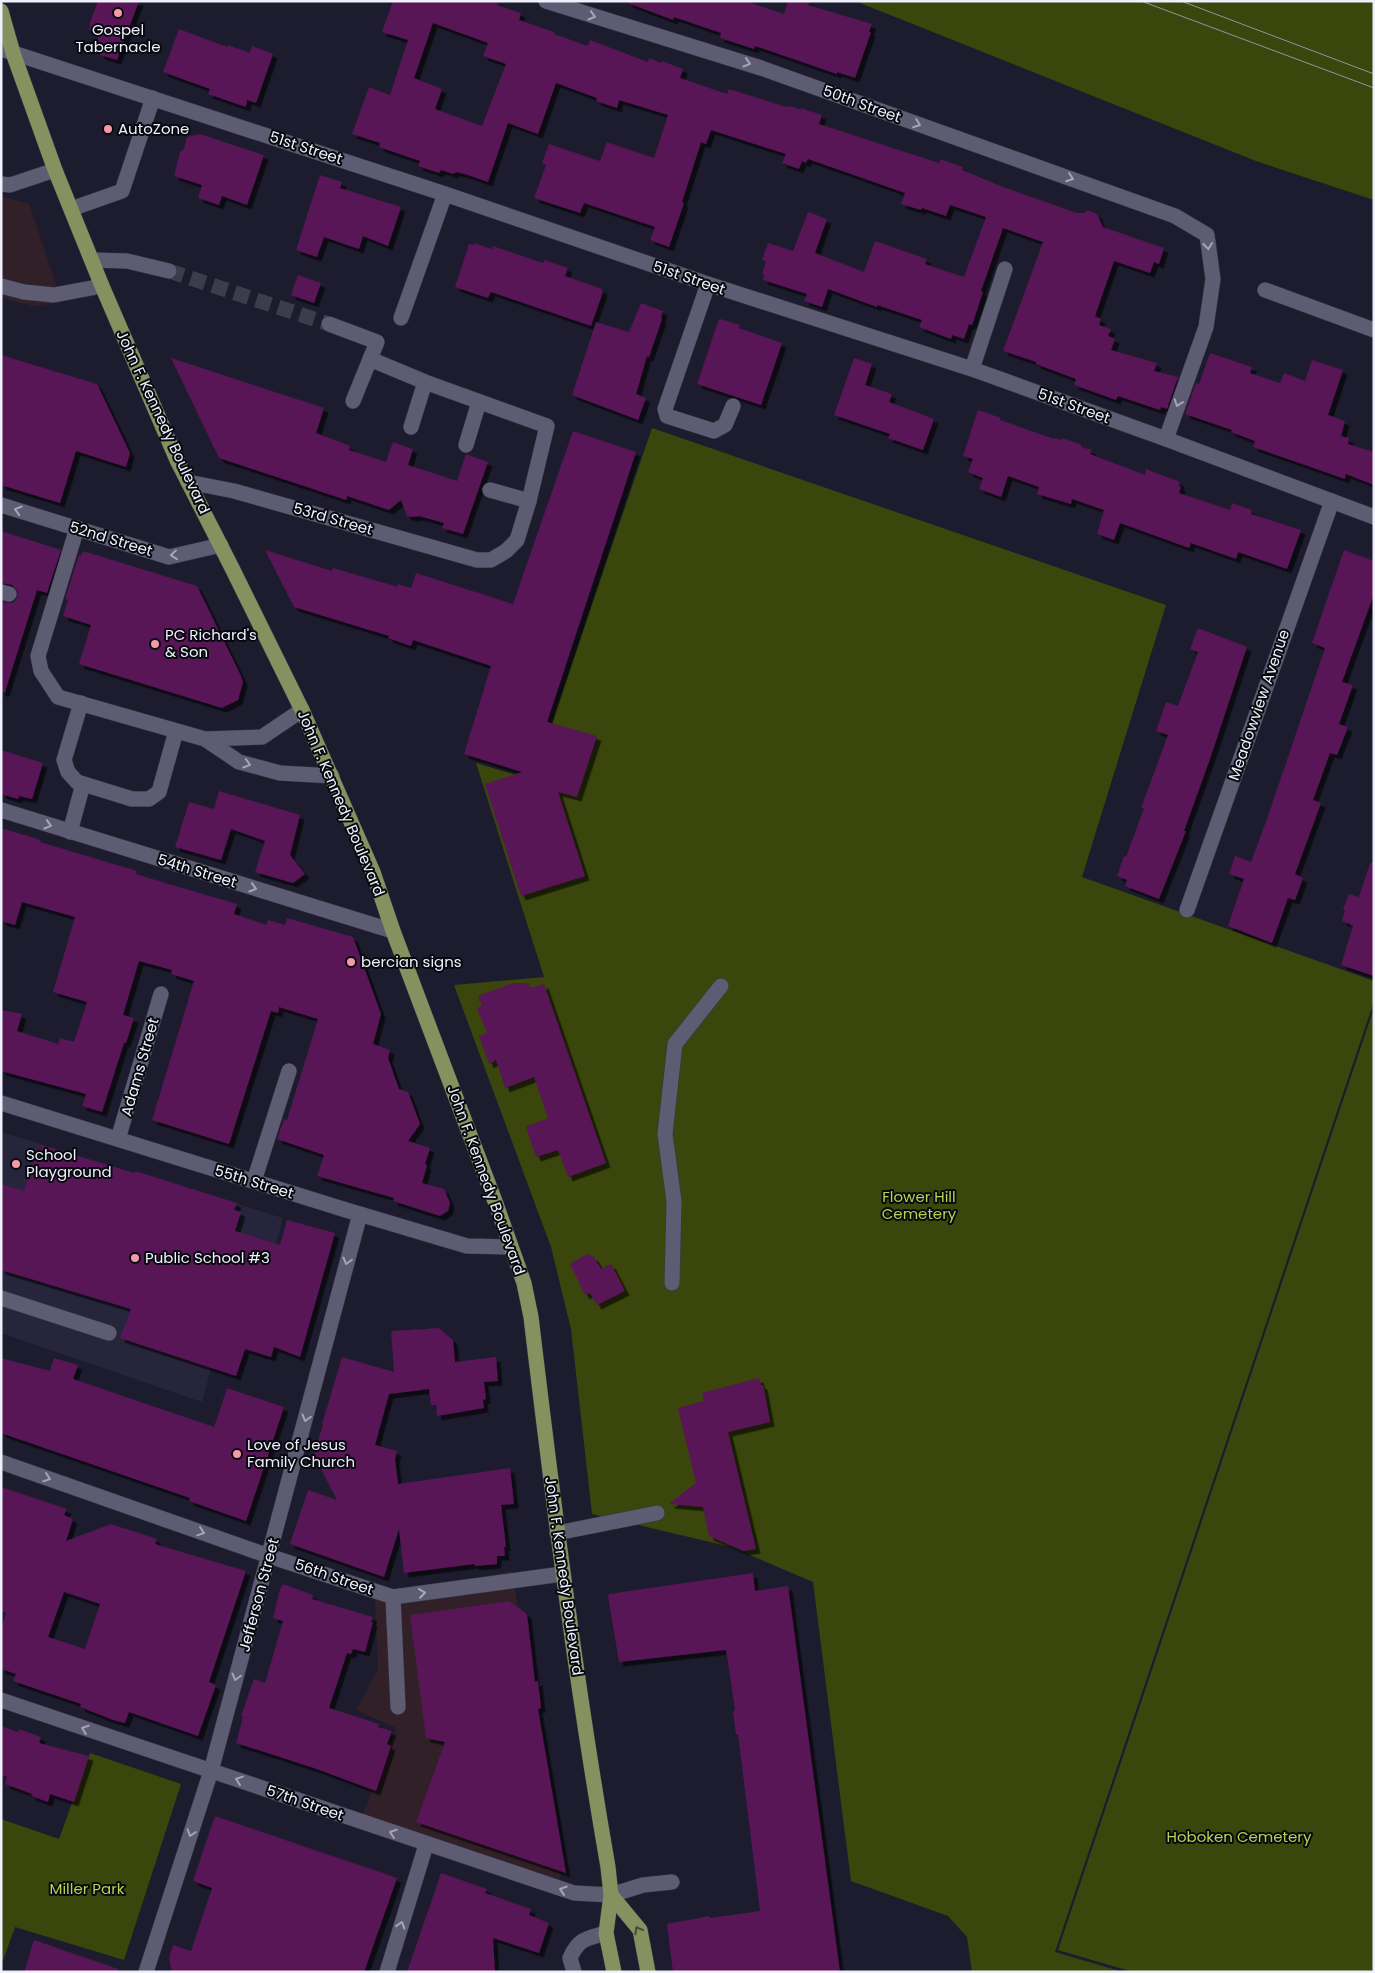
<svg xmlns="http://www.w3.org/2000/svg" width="1375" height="1973" font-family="Poppins,sans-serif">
<defs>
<filter id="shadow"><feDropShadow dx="4.5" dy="4.5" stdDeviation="0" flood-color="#0009"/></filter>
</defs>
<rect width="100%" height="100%" fill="#1d1c2e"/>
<path fill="#26253c" d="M1 1132 283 1218 258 1307 230 1298 202 1402 1 1333Z"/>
<g fill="#322028">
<path d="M1 196 29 204 62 302 34 306 1 298Z"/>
<path d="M512 1571 562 1890 360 1822 396 1728 356 1710 378 1669 375 1599Z"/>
</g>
<g fill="#3b460c">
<path d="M855 1H1374V200L1256 161Z"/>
<path d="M652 428 1166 605 1082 877 1374 981V1001L1370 1013 1055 1952 1123 1972H972L967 1937 948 1916 851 1881 813 1582 731 1547 592 1514 571 1329 551 1247 454 985 544 977 476 763 536 781 555 713Z"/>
<path d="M1372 1014H1374V1972H1133L1058 1950Z"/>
<path d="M90 1753 181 1784 124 1960 15 1927 1 1966V1819L59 1839Z"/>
</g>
<g fill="#581457" fill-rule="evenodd" filter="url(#shadow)">
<path d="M98 1H139L117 60 100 55 97 32 89 30 90 25H89Z"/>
<path d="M393 1H498L497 5 521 13 519 20 554 32V34L588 46 590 40 648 62 649 58 661 63 662 61 683 69 680 78 727 94 729 89 786 107 790 106 801 110V108L822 115 819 124 939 163 940 159 963 167 962 170 1003 187 1077 213H1084L1088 210 1097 214 1103 227 1164 248 1159 264 1154 262 1150 273 1114 261 1095 316 1101 319 1099 325 1111 329 1108 336 1115 339 1111 350 1157 363 1154 371 1178 377 1167 409 1161 407 1160 410 1118 396 1116 400 1074 385 1076 379 1036 364V362L1003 351 1043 242 1003 228 981 291 983 292 972 325 969 324 964 339 952 335 951 339 919 327 922 320 877 305V307L828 289 822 307 804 301 807 294 763 280 764 275H762L766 261 762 260 768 243 793 251 808 212 827 219 815 253 864 272 875 241 927 259 925 264 964 277 986 217 950 205 946 216 922 208 921 210 901 204 905 193 808 159 806 163 802 161 799 169 782 163 786 154 711 130 706 144 701 142 682 202 684 203 669 247 650 240 655 227 584 203 580 213 534 198 546 165 542 163 549 144 600 161 607 142 654 158 668 115 619 100 617 108 596 101 597 98 556 83 538 134 508 123 488 182 465 174 456 172 453 174 441 170 439 173 418 166 420 161 379 147 380 143 352 134 369 87 390 95 408 40 382 32ZM433 23 488 43 483 56 506 64 482 126 435 109 442 89 414 78Z"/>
<path d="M629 1H745L784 14 788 1H809L808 5 872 24 869 32H871L855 78 837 72V74L755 46 754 49 720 38 721 33 674 17 673 20 628 3Z"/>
<path d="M179 29 227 47 228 45 250 53 252 46 273 54 256 103 247 100 246 107 208 94 210 89 163 72Z"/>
<path d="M200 134 264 155 247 205 222 196 219 205 198 198 202 185 174 176 180 152 184 149 187 137Z"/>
<path d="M320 175 342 182 340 188 401 207 388 246 363 236 359 249 324 237 317 257 296 250Z"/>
<path d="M474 243 492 249 493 246 543 263 544 260 568 268 565 276 602 289 603 292 591 326 491 292 488 298 455 287 469 244 474 245Z"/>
<path d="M298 275 321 283 314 303 291 295Z"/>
<path d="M641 303 663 311 661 318 662 319 649 357 647 356 636 394 646 398 638 420 572 395 596 322 629 332Z"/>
<path d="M720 319 740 325 739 328 782 343 761 405 697 384 718 321Z"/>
<path d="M1210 353 1252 367 1250 373 1280 383 1284 373 1305 381 1312 360 1343 370 1328 415 1345 421 1341 436 1349 438 1348 444 1374 452V485L1346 474 1345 479 1253 447 1255 441 1231 432 1232 430 1185 414 1196 383 1199 384Z"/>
<path d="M1 355 97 384 130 453 126 467 76 451 60 503 1 485Z"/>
<path d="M171 358 324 408 316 433 350 446 349 450 386 462 393 442 413 449 408 465 457 481 466 454 488 462 463 534 442 528 444 523 419 516 413 517 407 516 401 500 389 510 347 496 346 500 219 458Z"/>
<path d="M854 358 872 364 865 385 892 394 889 402 934 419 923 450 888 438 890 434 834 415Z"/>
<path d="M978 410 1001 418 1000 420 1054 439 1055 438 1061 440 1062 438 1082 445 1081 447 1092 450 1090 454 1145 475 1146 469 1180 482 1179 486 1181 487 1179 493 1230 510 1232 503 1252 510 1251 514 1301 530 1287 569 1238 552 1236 559 1191 543 1189 548 1120 523 1114 540 1097 534 1104 510 1072 499 1071 504 1037 494 1039 487 1008 476 1001 497 979 489 983 478 968 472 973 459 963 456Z"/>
<path d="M573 431 636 452 547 722 597 736 577 797 558 792 585 876 521 896 485 784 522 772 464 754 491 666 413 640 411 646 388 638 389 636 294 607 265 550 332 571 333 568 398 587V584L411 588 416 573 513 604Z"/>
<path d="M1 531 61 550 47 593 37 590 5 692H1V602L12 603 16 600 18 592 12 585 1 583Z"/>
<path d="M1344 550 1374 561V594L1342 682 1353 685 1339 724 1348 727 1337 755 1330 753 1313 800 1321 803 1295 874 1303 878 1295 900 1288 898 1272 943 1228 926 1244 879 1229 874 1235 856 1251 862 1268 816 1325 648 1312 643Z"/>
<path d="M83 551 197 586 241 676 243 682 238 700 222 708 79 664 91 625 63 616 68 600 65 599 79 555 81 556Z"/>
<path d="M1198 628 1247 647 1211 756 1184 831H1186L1159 899 1125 886 1127 880 1117 876 1124 856 1126 857 1144 808H1141L1168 735 1156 731 1166 702 1178 706 1198 652 1190 649Z"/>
<path d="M1 750 43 763 32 799 19 796 18 799 1 794Z"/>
<path d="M219 791 300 815 290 855 305 874 293 883 255 872 265 841 231 829 221 860 175 847 189 802 214 809Z"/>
<path d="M1 828 41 840 40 842 137 871 136 874 162 882 237 904 234 914 266 925 268 920 285 925 287 918 353 937 381 1014 373 1044 390 1050 388 1058 399 1089 408 1092 420 1124 408 1141 430 1148 425 1164 427 1165 422 1183 444 1189 450 1203 448 1211 440 1216 393 1201 394 1198 317 1176 324 1155 277 1139 284 1119 287 1120 318 1019 279 1007 278 1013 271 1011 229 1144 152 1120 194 981 171 974 172 970 139 961 123 1015 134 1018 126 1043H124L102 1112 82 1106 86 1094 1 1071V1010L22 1014 17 1031 58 1044 60 1038 74 1042 87 1002 53 992 75 917 22 902 15 925 1 921Z"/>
<path d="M1370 863H1374V976L1341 965 1353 926 1350 925V924L1342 921 1345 910 1343 909 1349 894 1359 897Z"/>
<path d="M513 983H528L530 988 544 984 606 1163 568 1177 558 1150 536 1157 526 1127 548 1118 534 1077 505 1088 496 1060 489 1064 479 1036 487 1033 477 1008 482 1006 478 996Z"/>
<path d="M41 1145 134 1173 135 1171 237 1203 234 1210 241 1212 235 1231 280 1245 287 1220 335 1233 300 1357 274 1347 271 1357 245 1349 236 1376 120 1338 131 1309 1 1270V1184L24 1191 37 1149 40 1150Z"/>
<path d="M587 1254 594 1257 601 1269 611 1264 625 1291 597 1305 590 1293 585 1295 570 1264Z"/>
<path d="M439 1328 453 1340 455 1362 496 1357 498 1381 484 1382 486 1399 483 1400 484 1408 437 1416 436 1405H431L429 1389 389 1394 375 1445 397 1451 395 1459 398 1484 510 1468 514 1504 501 1505 506 1547H504L505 1556H497V1564L475 1566 474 1564 404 1573 399 1529 384 1577 290 1544 308 1490 337 1500 314 1455 323 1424H322L342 1357 394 1372 391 1331Z"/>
<path d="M1 1358 50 1371 54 1358 78 1365 73 1379 214 1427 227 1388 284 1407 246 1521 189 1501 190 1498 1 1433Z"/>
<path d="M759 1378 761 1385H763L770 1422 728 1432 756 1549 744 1551 709 1536 703 1507 669 1504 696 1483 678 1408 704 1401 702 1393Z"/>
<path d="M1 1487 67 1509 64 1515 73 1519 66 1541 111 1524 157 1539 155 1544 246 1571 209 1682 216 1685 198 1736 129 1712 125 1723 113 1720 80 1707 81 1704 13 1681 16 1674 1 1669V1628L6 1613 1 1611ZM64 1592 100 1604 85 1649 48 1637Z"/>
<path d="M753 1573 755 1591 788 1586 840 1972H673L667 1924 709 1916 710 1918 760 1911 738 1734 736 1735 733 1712 735 1710 726 1650 619 1662 608 1596 609 1594Z"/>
<path d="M283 1584 313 1595 312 1599 373 1617 371 1622H373L365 1652 353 1649 351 1654 347 1653 329 1708 379 1724 378 1727 392 1731 387 1744 391 1746 376 1791 314 1768 236 1743 243 1717 241 1716 254 1679 265 1683 283 1621 273 1618 280 1589Z"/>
<path d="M509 1601 527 1614 535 1682 538 1681 541 1708 538 1709 566 1873 416 1822 445 1742 426 1738 410 1615Z"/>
<path d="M1 1726 18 1732 19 1729 41 1737 39 1743 89 1756 74 1802 50 1794 48 1802 31 1796 32 1794 5 1784 7 1777 1 1775Z"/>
<path d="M215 1816 397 1878 364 1972H172L169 1958 173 1945 191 1951 212 1888 193 1881Z"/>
<path d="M441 1873 487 1889 485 1893 531 1909 529 1915 549 1923 539 1953 493 1938 495 1972H407Z"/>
<path d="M34 1940 118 1969V1972H24Z"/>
</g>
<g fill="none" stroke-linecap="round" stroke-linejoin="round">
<path stroke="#3d3c4d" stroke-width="15" stroke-dasharray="15 8" stroke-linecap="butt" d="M169 271 329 324"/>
<g stroke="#363644" stroke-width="16">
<g id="minor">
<path d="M546 1 761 68 1175 216 1207 235 1213 279 1206 327 1166 439"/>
<path d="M1 49 445 194 708 284 972 369 1166 439 1374 517"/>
<path d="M1 184 10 185 55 170"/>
<path d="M71 209 122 191 153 98"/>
<path d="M92 260 127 261 169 271"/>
<path d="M708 284 665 409 667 416 714 431 725 425 733 406"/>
<path d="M1 286 24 292 54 295 102 286"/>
<path d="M1265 290 1374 330"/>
<path d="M401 318 445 194"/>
<path d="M329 324 377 342 353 401"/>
<path d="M370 359 425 382"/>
<path d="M972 369 1005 269"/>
<path d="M466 445 479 402"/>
<path d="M188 482 234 491 477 560H491L506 551 517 540 529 501 547 426 425 382 411 427"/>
<path d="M490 490 529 501"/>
<path d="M1 505 169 557 221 545"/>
<path d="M77 528 38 656 41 671 58 697 205 739 239 762 280 773 332 776"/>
<path d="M1 592 9 594"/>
<path d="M81 703 64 760 68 772 77 782 132 799H149L159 792 176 731"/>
<path d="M205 739 262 737 302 710"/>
<path d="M1 810 393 931"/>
<path d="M70 832 83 784"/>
<path d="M1187 910 1332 501"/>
<path d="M1 1103 346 1210 467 1246 510 1247"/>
<path d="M118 1139 161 994"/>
<path d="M254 1181 289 1071"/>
<path d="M672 1283 674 1201 665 1134 675 1044 721 986"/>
<path d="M1 1298 109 1333"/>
<path d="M1 1462 269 1556 393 1597 562 1574"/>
<path d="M557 1533 657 1513"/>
<path d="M393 1597 398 1707"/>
<path d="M1 1700 574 1893 611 1895 643 1885 672 1882"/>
<path d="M146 1972 211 1771 360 1214"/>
<path d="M387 1972 426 1845"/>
<path d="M574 1972 570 1958C579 1938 586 1939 606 1933"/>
</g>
</g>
<g stroke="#363644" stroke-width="16">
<g id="major">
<path d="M1 11 13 53 55 170 102 286 177 460 232 568 302 710 373 872 393 931 496 1204 524 1283 531 1317C553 1501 576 1684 608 1867L611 1895 606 1933 614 1972"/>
<path d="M611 1895 640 1930 648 1972"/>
</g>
</g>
<use href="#minor" stroke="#5d5c72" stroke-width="15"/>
<use href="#major" stroke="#86915f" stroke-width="15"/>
<g stroke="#9393a2" stroke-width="1">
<path d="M1141 1 1374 88"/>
<path d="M1181 1 1374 74"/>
</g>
</g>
<defs><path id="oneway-chevron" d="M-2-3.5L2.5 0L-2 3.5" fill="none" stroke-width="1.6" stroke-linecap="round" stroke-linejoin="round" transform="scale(1.25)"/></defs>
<g stroke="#a6a6b8">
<use href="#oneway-chevron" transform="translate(592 16) rotate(17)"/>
<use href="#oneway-chevron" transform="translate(747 63) rotate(17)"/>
<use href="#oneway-chevron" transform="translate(917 124) rotate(20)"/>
<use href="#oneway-chevron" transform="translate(1070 178) rotate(20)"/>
<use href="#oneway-chevron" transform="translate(1208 246) rotate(83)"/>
<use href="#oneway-chevron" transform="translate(1178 403) rotate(110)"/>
<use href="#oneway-chevron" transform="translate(18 510) rotate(-163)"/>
<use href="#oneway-chevron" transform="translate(174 555) rotate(174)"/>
<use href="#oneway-chevron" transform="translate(247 764) rotate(17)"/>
<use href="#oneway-chevron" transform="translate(48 825) rotate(17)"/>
<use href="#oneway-chevron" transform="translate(253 888) rotate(17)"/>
<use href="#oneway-chevron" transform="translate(347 1261) rotate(105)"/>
<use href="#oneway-chevron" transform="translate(306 1418) rotate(105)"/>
<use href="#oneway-chevron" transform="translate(47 1478) rotate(19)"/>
<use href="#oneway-chevron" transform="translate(201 1532) rotate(19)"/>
<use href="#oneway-chevron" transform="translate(422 1593) rotate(-8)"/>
<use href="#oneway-chevron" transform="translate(236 1677) rotate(105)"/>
<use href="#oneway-chevron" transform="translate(85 1729) rotate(-161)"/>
<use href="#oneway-chevron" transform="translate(239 1780) rotate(-161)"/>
<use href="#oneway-chevron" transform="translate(191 1833) rotate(108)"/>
<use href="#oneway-chevron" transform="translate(393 1833) rotate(-161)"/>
<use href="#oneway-chevron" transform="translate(563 1890) rotate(-162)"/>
<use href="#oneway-chevron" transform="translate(401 1925) rotate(-73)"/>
</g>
<use stroke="#474c37" href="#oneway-chevron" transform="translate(638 1930) rotate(-118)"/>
<g fill="#f39aa8" stroke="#08080f" stroke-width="2">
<circle cx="118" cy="13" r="5"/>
<circle cx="108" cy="129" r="5"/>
<circle cx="155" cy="644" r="5"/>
<circle cx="351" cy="962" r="5"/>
<circle cx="16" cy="1164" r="5"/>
<circle cx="135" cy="1258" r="5"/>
<circle cx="237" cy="1454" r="5"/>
</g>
<g text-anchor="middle" stroke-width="4" stroke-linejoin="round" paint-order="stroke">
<g font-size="15" fill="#f0f0fd" stroke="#08080f" text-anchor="start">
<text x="118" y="35" text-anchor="middle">Gospel<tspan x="118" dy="17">Tabernacle</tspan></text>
<text x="118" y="134">AutoZone</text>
<text x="165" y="640">PC Richard's<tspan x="165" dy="17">&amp; Son</tspan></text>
<text x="361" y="967">bercian signs</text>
<text x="26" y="1160">School<tspan x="26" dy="17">Playground</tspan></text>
<text x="145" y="1263">Public School #3</text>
<text x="247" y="1450">Love of Jesus<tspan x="247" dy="17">Family Church</tspan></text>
</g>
<g font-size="15" fill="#f0f0fd" stroke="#08080f">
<text transform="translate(862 104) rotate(20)" y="5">50th Street</text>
<text transform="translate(306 148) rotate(18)" y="5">51st Street</text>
<text transform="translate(689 278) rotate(19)" y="5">51st Street</text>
<text transform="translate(1074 406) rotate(20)" y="5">51st Street</text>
<text transform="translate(163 422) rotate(65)" y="5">John F. Kennedy Boulevard</text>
<text transform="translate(333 519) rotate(16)" y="5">53rd Street</text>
<text transform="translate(111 539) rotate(17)" y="5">52nd Street</text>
<text transform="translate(1259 705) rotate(-71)" y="5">Meadowview Avenue</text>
<text transform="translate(341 803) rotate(67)" y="5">John F. Kennedy Boulevard</text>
<text transform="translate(197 871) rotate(17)" y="5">54th Street</text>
<text transform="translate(140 1067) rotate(-74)" y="5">Adams Street</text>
<text transform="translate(486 1180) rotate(70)" y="5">John F. Kennedy Boulevard</text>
<text transform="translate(254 1182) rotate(17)" y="5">55th Street</text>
<text transform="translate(564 1576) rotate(82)" y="5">John F. Kennedy Boulevard</text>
<text transform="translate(334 1577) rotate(19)" y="5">56th Street</text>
<text transform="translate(259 1595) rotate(-75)" y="5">Jefferson Street</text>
<text transform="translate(305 1803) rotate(19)" y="5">57th Street</text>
</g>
<g font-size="15" fill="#b9d34f" stroke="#08080f">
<text x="919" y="1202">Flower Hill<tspan x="919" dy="17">Cemetery</tspan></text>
<text x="1239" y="1842">Hoboken Cemetery</text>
<text x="87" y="1894">Miller Park</text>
</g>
</g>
<rect width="1375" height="1973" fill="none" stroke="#f0f0fd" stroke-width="5"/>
</svg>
